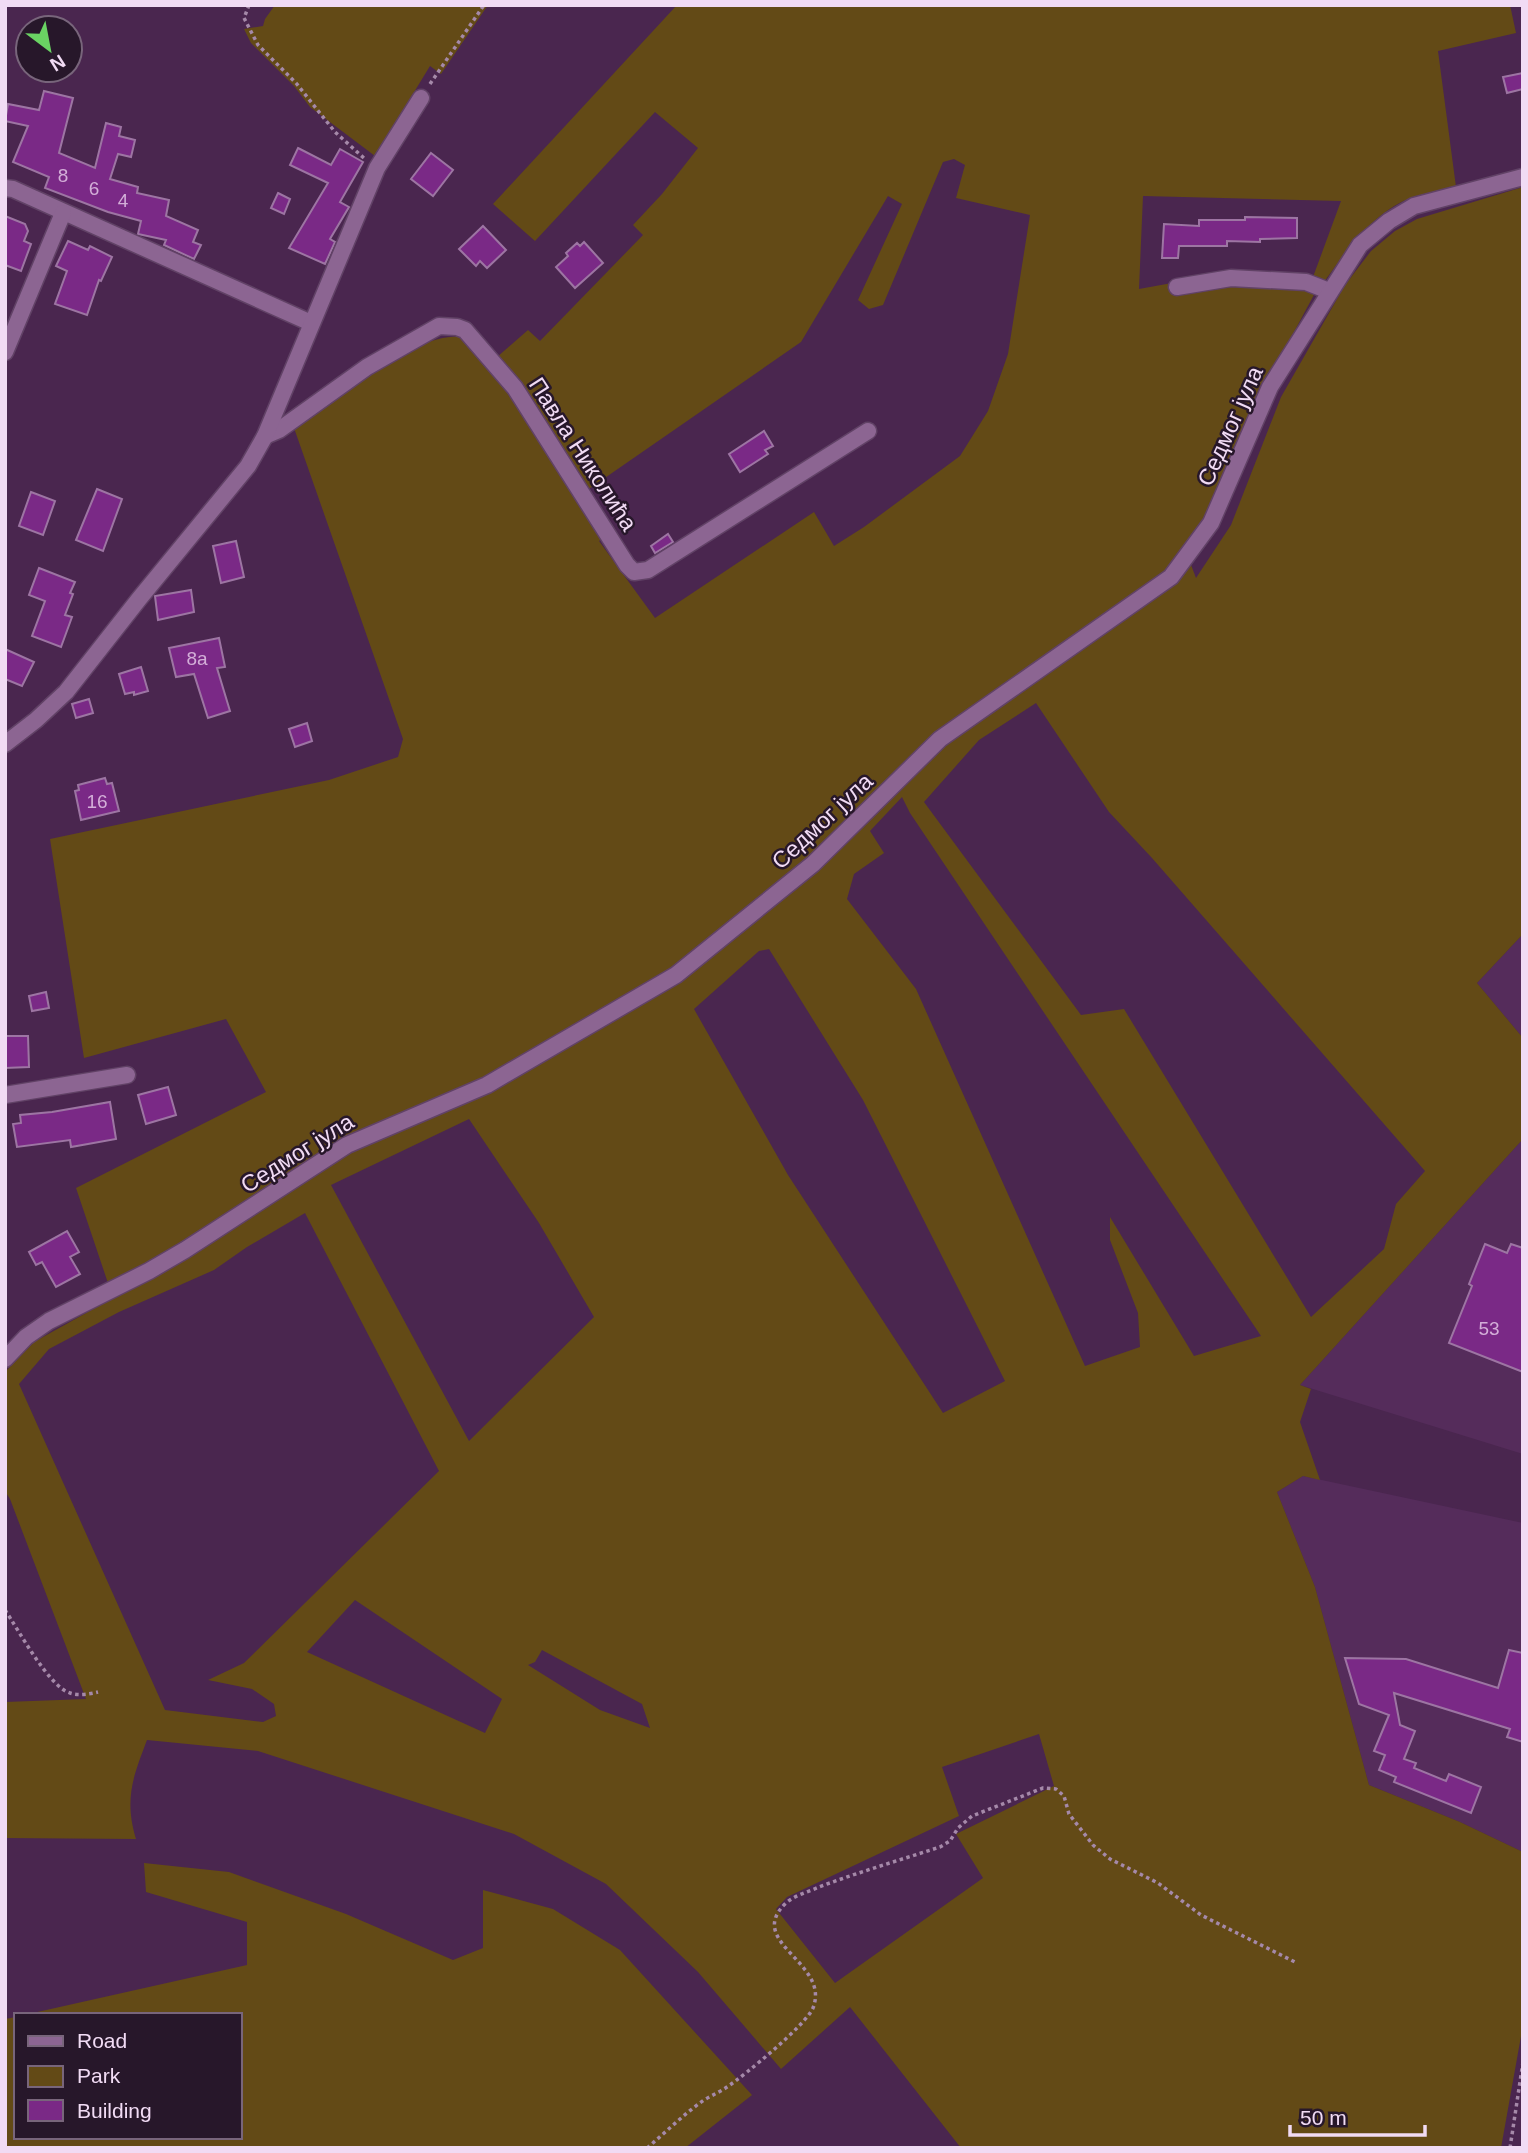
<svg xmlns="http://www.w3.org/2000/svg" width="1528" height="2153" font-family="Helvetica,sans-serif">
<rect width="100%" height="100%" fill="#4a264f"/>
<g fill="#552c5b">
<path d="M1523 934V1038L1477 983Z"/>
<path d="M1523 1139V1454L1300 1385Z"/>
<path d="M1303 1476 1523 1523V1852L1460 1822 1369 1785 1315 1587 1277 1492Z"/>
</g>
<g fill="#634a16" fill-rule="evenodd">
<path d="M275 5H488L441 74 430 66 375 156 310 107 294 86 251 43 244 29 263 26 265 19Z"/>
<path d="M677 5H1510L1516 33 1438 51 1456 187C1440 191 1423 193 1408 199 1371 215 1347 250 1324 282L1313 277 1341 201 1143 196 1139 289 1172 283 1229 282 1316 291 1286 347 1260 386 1208 519 1185 549 1196 578 1231 525 1281 397 1345 285 1371 251 1395 231 1417 219 1523 187V934L1477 983 1523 1038V1139L1300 1385 1311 1389 1300 1422 1320 1480 1303 1476 1277 1492 1315 1587 1369 1785 1460 1822 1523 1852V2025L1501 2148H961L850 2007 781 2069 698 1972 606 1884 514 1834 258 1751 147 1740C133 1777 124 1799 136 1839L5 1838V1702L86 1699 10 1499 5 1491V1372L34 1342 113 1298 76 1188 266 1092 226 1019 84 1058 50 839 329 780 398 757 403 739 294 428C333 399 415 330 465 337L489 364 528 330 540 341 643 235 633 225 662 194 698 148 655 112 535 241 493 204ZM954 159 965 165 956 198 1030 215 1008 354 988 411 960 456 864 527 834 546 814 512 655 618 599 541 612 532 586 491 801 342 888 196 902 204 858 300 869 309 883 305 943 162ZM1036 703 1109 812 1152 858 1425 1171 1396 1204 1384 1249 1311 1317 1124 1009 1081 1015 924 802 979 740ZM902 797 910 813 1261 1336 1194 1356 1110 1217V1240L1138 1313 1140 1347 1085 1366 916 989 847 899 854 874 884 853 870 831ZM769 949 863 1100 1005 1381 943 1413 788 1175 694 1009 759 951ZM469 1119 539 1223 594 1317 469 1441 331 1185ZM305 1213 439 1471 244 1663 208 1680 252 1689 274 1704 276 1716 263 1722 165 1710 19 1384 49 1349 119 1312 214 1270 247 1247ZM355 1600 502 1699 485 1733 307 1652ZM542 1650 642 1704 650 1728 600 1710 528 1665 535 1662ZM1039 1734 1054 1786 956 1834 983 1878 835 1983 776 1909 787 1897 959 1816 942 1767Z"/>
<path d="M144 1863 229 1872 346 1914 453 1960 483 1948V1890L553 1909 620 1950 752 2095 685 2148H5V2019L16 2017V2137H240V2015H24L247 1965V1922L146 1892Z"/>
</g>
<g fill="#7a2986" stroke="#9d75a3" stroke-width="2">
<path d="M1523 73V89L1507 93 1503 77Z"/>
<path d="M44 91 73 98 59 153 95 168 106 123 121 127 119 136 135 140 131 157 118 154 110 179 138 187 137 193 169 200 166 216 198 230 193 242 201 245 194 259 164 245 166 240 138 234 141 221 108 212 45 188 49 177 13 162 28 126 5 121 8 104 39 110Z"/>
<path d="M298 148 331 165 340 149 363 162 340 202 349 207 330 239 335 242 325 264 289 248 328 183 290 165Z"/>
<path d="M431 153 453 170 433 196 411 179Z"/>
<path d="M278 193 290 199 284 214 271 208Z"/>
<path d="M5 216 25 224 28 231 24 241 31 244 21 271 5 265Z"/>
<path d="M1245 217 1297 218V238L1260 239V242L1227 241V246H1179L1178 258H1162L1164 224 1199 226V220H1245Z"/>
<path d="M483 226 506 250 487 268 480 261 476 266 459 249Z"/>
<path d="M68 241 88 250 90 246 112 257 101 281 99 280 87 315 55 304 67 271 56 266Z"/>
<path d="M584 242 603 263 575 288 556 267 568 256 566 253 577 243 580 246Z"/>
<path d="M764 431 773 446 765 450 768 454 740 472 729 454Z"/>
<path d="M97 489 122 499 103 551 76 540Z"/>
<path d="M31 492 55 501 43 535 19 526Z"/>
<path d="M668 534 673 542 655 553 651 546Z"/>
<path d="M236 541 244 577 221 583 213 546Z"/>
<path d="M39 568 75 582 70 593 73 594 65 615 72 617 61 647 32 636 45 601 29 595Z"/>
<path d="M191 590 194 612 158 620 155 596Z"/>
<path d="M219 638 225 667 217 668 230 711 208 718 194 674 176 677 169 648Z"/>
<path d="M5 649 34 662 22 686 5 679Z"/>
<path d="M141 667 148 691 134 695V692L125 694 119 674Z"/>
<path d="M89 699 93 713 76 718 72 704Z"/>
<path d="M307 723 312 741 295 747 289 729Z"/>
<path d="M105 778 107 784 112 783 119 811 81 820 75 791 79 790 78 785Z"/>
<path d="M46 992 49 1008 32 1011 29 996Z"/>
<path d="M5 1036H28L29 1067 5 1068Z"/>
<path d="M168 1087 176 1115 146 1124 138 1095Z"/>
<path d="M110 1102 116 1139 71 1147 70 1140 17 1147 13 1124 21 1123 20 1115 52 1112Z"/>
<path d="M67 1231 79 1252 70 1257 80 1274 56 1287 42 1262 36 1265 29 1252Z"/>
<path d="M1485 1244 1507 1253 1511 1244 1523 1248V1372L1449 1343 1472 1286 1469 1284Z"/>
<path d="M1509 1650 1523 1653V1742L1507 1737 1510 1729 1394 1693 1400 1725 1415 1731 1404 1759 1416 1763 1414 1768 1446 1781 1449 1774 1481 1787 1471 1813 1394 1782 1396 1777 1379 1770 1385 1755 1374 1751 1389 1715 1359 1704 1345 1658 1406 1659 1498 1688Z"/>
</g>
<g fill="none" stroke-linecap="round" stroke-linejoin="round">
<g stroke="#614266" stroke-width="19">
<g id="minor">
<path d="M5 188 13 189 311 323"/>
<path d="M1177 287 1231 278 1306 282 1329 291"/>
<path d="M5 352 63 213"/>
<path d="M265 436 279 430 367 367 439 326 457 327 465 330 515 388 627 565 634 572 648 570 868 431"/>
<path d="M5 744 36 720 66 692 139 599 248 466 265 436 377 168 421 98"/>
<path d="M5 1095 127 1075"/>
<path d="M5 1359 26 1337 49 1321 149 1271 185 1250 347 1145 487 1085 676 975 813 864 940 739 1171 577 1211 523 1270 387 1360 245 1389 221 1414 206 1523 177"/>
</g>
</g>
<g stroke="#a589a9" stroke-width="3.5" stroke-dasharray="3.5 3.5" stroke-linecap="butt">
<path d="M249 5 244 18 258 45 296 83 335 132 365 159"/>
<path d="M430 84 484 5"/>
<path d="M5 1610C18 1629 49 1687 70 1693 78 1696 90 1694 98 1692"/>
<path d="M647 2148C666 2132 684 2114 704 2100 712 2095 720 2092 727 2087 745 2075 806 2025 813 2008 831 1962 744 1943 786 1903 795 1895 808 1892 819 1887 859 1872 900 1860 940 1847L950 1841 958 1828 972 1816 1043 1788 1056 1789 1064 1796 1069 1814 1093 1845 1110 1859 1158 1883 1201 1915 1295 1962"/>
<path d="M1510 2148 1523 2062"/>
</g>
<use href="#minor" stroke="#8c6592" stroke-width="16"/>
</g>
<g text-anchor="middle" stroke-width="5" stroke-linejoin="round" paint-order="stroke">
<g font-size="19" fill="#d3aed8">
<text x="63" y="182">8</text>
<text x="94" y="195">6</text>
<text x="123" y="207">4</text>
<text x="197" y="665">8a</text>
<text x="97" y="808">16</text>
<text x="1489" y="1335">53</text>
</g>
<g font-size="23" fill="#f1dbf4" stroke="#27172a">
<text transform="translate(1230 426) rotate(-66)" y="8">Седмог јула</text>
<text transform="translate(583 454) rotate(57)" y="8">Павла Николића</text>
<text transform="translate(822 821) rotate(-43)" y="8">Седмог јула</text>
<text transform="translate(297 1153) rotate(-32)" y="8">Седмог јула</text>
</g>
</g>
<rect width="1528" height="2153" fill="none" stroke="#f1dbf4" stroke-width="14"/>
<rect x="14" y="2013" width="228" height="126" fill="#27172a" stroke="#78657b" stroke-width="2"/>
<rect x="28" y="2036" width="35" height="10" fill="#8c6592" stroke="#78657b" stroke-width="2"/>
<text x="77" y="2048" font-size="21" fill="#f1dbf4">Road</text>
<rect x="28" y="2066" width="35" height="21" fill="#634a16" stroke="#78657b" stroke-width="2"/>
<text x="77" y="2083" font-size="21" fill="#f1dbf4">Park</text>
<rect x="28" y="2100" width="35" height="21" fill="#7a2986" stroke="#78657b" stroke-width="2"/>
<text x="77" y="2118" font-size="21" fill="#f1dbf4">Building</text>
<g transform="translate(49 49) rotate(148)"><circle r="33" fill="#27172a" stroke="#78657b" stroke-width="2"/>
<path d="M0-5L12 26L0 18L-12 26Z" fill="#6ad363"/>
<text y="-10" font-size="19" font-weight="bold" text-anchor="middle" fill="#f1dbf4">N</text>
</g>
<path d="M1290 2125v10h135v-10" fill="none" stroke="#f1dbf4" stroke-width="3.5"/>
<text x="1300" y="2125" font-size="21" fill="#f1dbf4" stroke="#27172a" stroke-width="5" paint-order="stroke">50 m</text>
</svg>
